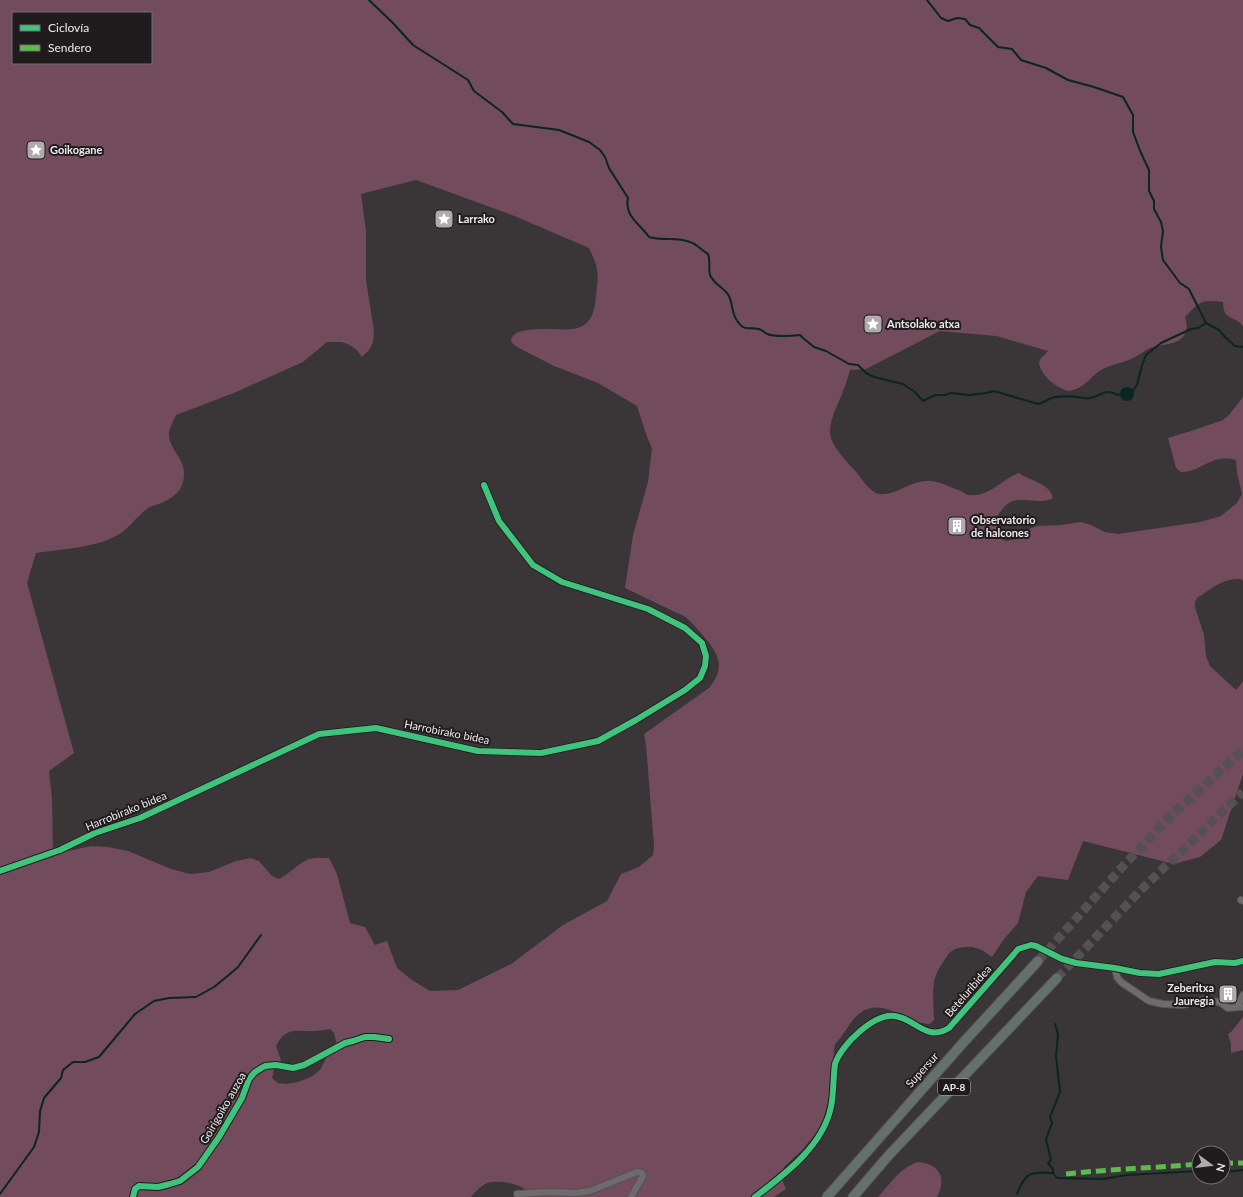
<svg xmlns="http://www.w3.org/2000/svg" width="1243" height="1197" font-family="Lato,sans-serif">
<rect width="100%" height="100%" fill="#3a3537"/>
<g fill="#724b5c" fill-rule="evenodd">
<path d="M0 0H1243V326C1234 315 1223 321 1223 302 1201 299 1199 302 1185 317 1187 324 1188 332 1182 338 1175 345 1160 344 1150 348 1144 351 1138 356 1131 359 1123 363 1114 364 1105 368 1091 374 1087 388 1069 391 1057 389 1039 374 1039 362L1041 358 1048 351 996 336 940 331 866 369 850 370C848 377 846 384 843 391 838 406 824 427 833 443 839 454 849 464 858 474 863 481 871 493 880 494 895 496 908 482 926 481 938 480 950 487 961 491 963 492 967 495 969 495 989 498 1002 479 1019 473 1030 481 1050 483 1053 498 1047 501 1044 501 1037 501 1013 499 1008 498 995 520L997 524 998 538 1006 541 1017 539 1029 529 1037 526 1061 525 1081 522 1091 525 1105 532 1118 534 1200 522 1221 516 1237 503 1242 494 1237 473 1236 460C1211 453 1202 472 1181 472L1176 468 1168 438 1191 431 1223 420 1229 415 1243 397V581L1241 579C1222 578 1213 588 1197 598L1195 602V607L1204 635 1206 656 1210 666 1236 690 1243 681V774L1221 840 1200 857 1174 864 1083 841 1068 880 1038 876 1026 892 1018 923 1004 939 992 957 982 950 972 947H964L955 949 949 953 938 970 934 981 933 994 934 1020 930 1024C923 1023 915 1023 909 1020 903 1018 898 1013 892 1011 882 1006 869 1006 860 1013 851 1019 844 1036 835 1044L829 1099 821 1127 802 1150 784 1167 781 1177 786 1189 774 1197H526L527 1192C522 1183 494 1179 485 1184 480 1187 475 1192 471 1197H0ZM13 13H151V63H13ZM416 180 512 215 589 248C591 254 595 259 596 265 599 275 597 286 596 296 593 343 562 325 528 330 522 331 516 332 512 337L511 342 517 347 554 366 598 383 637 406 647 437 652 448 648 482 633 535 625 588 677 613C686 615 691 622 698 630 715 649 729 664 709 688L644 734 646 745 654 846 653 855 639 867 621 874 607 901 563 925 511 964 458 990 430 991 412 980 397 968 387 941 375 945 365 927 350 923 337 874 329 858C323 858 316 857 309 859 300 862 289 874 279 879L272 876 259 861 251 858 236 861 209 872 190 874 171 869 128 851 108 847 91 846 64 852 53 853 52 798 49 771 74 753 27 583 36 553C62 549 98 548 121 533 131 526 138 515 148 508 151 506 155 505 159 504 173 498 184 491 184 474 185 458 168 449 169 432 170 427 174 420 176 415L234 393 303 362 327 342H341L348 344 357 350 362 357 370 349 373 342 374 331 366 280V231L361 194ZM330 1029 334 1033 337 1045 327 1056 320 1070 311 1077 298 1082 286 1084 278 1083 272 1078 274 1070 281 1060 276 1046C286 1027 295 1031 314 1031 319 1031 325 1030 330 1029Z"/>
<path d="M1243 1017V1050L1231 1053V1044L1228 1034 1231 1032Z"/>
<path d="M918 1162C940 1164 947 1178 937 1197H878C890 1184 901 1167 918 1162Z"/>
</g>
<circle fill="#092621" cx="1127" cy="394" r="7"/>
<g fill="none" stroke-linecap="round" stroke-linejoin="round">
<g stroke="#092621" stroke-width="2">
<path d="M369 0 393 23 413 45 468 80 474 91 502 112 513 124 559 130 589 142 600 150 605 157 609 168 628 198C624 216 640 224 649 237 662 241 677 237 690 242 697 244 702 251 708 254 711 262 708 268 710 275 714 284 721 286 727 293 733 300 731 311 736 319 745 333 746 326 759 329 762 330 764 332 767 334 775 337 792 336 800 335L803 338 814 347 826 351 849 364 858 365 866 373 874 377 903 384 915 392 923 401 935 395H945L951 393 969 395 986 393 994 391 1038 404C1044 403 1049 398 1055 397 1062 396 1070 396 1077 397 1081 397 1085 399 1089 398 1102 397 1103 387 1118 395L1121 394"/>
<path d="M927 0 941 18 948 21 957 18 965 19 970 25 979 28 998 47 1012 49 1021 60 1046 68 1068 80 1094 87 1123 97 1133 115V132L1141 153 1149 170V191L1154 201V209L1161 222 1163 231 1161 247 1163 260 1180 283 1189 289 1206 323 1219 330 1225 337 1235 346 1243 347"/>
<path d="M1132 392 1137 385 1142 365 1146 355 1161 343 1191 329 1198 328 1206 323"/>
<path d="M1223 1172 1243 1170"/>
<path d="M1053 1173V1169L1048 1163 1051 1160 1046 1139 1052 1123 1050 1117 1060 1092 1056 1056 1058 1034 1055 1024"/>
<path d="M0 1194 34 1147 39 1132 40 1111 44 1098 61 1078 63 1070 73 1062H85L99 1057 135 1014 154 1001 169 998 196 997 214 987 230 974 238 967 261 935"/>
<path d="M1017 1194C1026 1171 1031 1172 1053 1173L1057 1178 1103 1179 1127 1175 1199 1171"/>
</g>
<g stroke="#555052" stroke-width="9" stroke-dasharray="9 4.5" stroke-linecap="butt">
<path d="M1038 961 1125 864 1172 815 1243 750"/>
<path d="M1057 978 1145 886 1243 792"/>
</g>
<g stroke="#575254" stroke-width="8">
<g id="minor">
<path d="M0 871 60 850 95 833 140 818 319 734 376 728 478 751 541 753 598 741 636 720 685 690 700 678 705 666 706 656 702 643 685 628 648 609 562 582 533 565 499 521 484 485"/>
<path d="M1241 900 1243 901"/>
<path d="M1115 968 1117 977 1121 982 1149 1001 1163 1004 1183 1005 1202 1000 1220 1002 1228 1008 1239 1007"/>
<path d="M1241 1007H1239V1003L1243 995"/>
<path d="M517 1194 548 1192 576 1193 590 1191 637 1172 642 1173 643 1176 631 1197"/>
<path d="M133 1197 135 1189 139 1186 158 1187 170 1184 180 1181 198 1167 219 1137 242 1098 249 1079 255 1072 265 1066 276 1065 293 1068 304 1065 345 1043 353 1041 365 1037H374L389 1039"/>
<path d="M755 1197C785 1174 823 1146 831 1107 834 1093 833 1078 835 1064 841 1045 874 1013 895 1016 916 1019 926 1042 949 1028L1014 954 1018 949 1031 945 1036 946 1062 959 1076 963 1115 968 1140 973 1159 974 1215 962 1235 963 1243 961"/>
</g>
</g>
<g stroke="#575254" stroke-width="11">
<g id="highway">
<path d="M827 1197 962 1044 1038 961"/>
<path d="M853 1197 889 1155 1057 978"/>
</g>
</g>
<use href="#minor" stroke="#6f6b6d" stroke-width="6"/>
<use href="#highway" stroke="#63706e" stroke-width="9"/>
<g stroke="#5cbc4b" stroke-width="5" stroke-dasharray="10 5" stroke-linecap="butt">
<path d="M1223 1163H1243"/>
<path d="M1066 1174C1110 1169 1155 1168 1199 1164"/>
</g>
<g stroke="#201c1d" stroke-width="8">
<g id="cycleway">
<path d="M0 871 60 850 95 833 140 818 319 734 376 728 478 751 541 753 598 741 636 720 685 690 700 678 705 666 706 656 702 643 685 628 648 609 562 582 533 565 499 521 484 485"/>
<path d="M133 1197 135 1189 139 1186 158 1187 170 1184 180 1181 198 1167 219 1137 242 1098 249 1079 255 1072 265 1066 276 1065 293 1068 304 1065 345 1043 353 1041 365 1037H374L389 1039"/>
<path d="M755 1197C785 1174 823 1146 831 1107 834 1093 833 1078 835 1064 841 1045 874 1013 895 1016 916 1019 926 1042 949 1028L1014 954 1018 949 1031 945 1036 946 1062 959 1076 963 1115 968 1140 973 1159 974 1215 962 1235 963 1243 961"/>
</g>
</g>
<use href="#cycleway" stroke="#40c37c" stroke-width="6"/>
</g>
<defs>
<g id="sight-square" transform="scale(1)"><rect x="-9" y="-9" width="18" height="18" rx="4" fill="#b0aaac" stroke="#201c1d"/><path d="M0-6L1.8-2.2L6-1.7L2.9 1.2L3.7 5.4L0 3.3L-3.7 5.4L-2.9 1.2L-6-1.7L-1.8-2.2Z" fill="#fff"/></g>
<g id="building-square" transform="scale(1)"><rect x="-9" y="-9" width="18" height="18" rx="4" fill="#b0aaac" stroke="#201c1d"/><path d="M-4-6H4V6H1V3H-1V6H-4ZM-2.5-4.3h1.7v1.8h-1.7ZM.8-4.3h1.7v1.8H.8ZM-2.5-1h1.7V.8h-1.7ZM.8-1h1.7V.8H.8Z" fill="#fff"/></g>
</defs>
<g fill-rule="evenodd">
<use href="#sight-square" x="36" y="150"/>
<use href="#sight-square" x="444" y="219"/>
<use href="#sight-square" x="873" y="324"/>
<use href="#building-square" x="957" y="526"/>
<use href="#building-square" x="1228" y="994"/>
</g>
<g text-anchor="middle" stroke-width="4" stroke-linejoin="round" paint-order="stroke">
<rect fill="#201c1d" stroke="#b1acad" stroke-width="1" x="938" y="1079" width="32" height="16" rx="3"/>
<g font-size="10" font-weight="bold" fill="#efe9eb">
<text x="954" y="1091">AP-8</text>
</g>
<g font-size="11" font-weight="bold" fill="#efe9eb" stroke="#201c1d" text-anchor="start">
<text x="50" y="154">Goikogane</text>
<text x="458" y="223">Larrako</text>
<text x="887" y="328">Antsolako atxa</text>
<text x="971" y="524">Observatorio<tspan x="971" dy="13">de halcones</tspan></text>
<text x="1214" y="992" text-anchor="end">Zeberitxa<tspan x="1214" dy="13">Jauregia</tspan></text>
</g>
<g font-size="11" fill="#efe9eb" stroke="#201c1d">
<text transform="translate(447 732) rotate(11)" y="4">Harrobirako bidea</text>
<text transform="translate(126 811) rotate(-22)" y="4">Harrobirako bidea</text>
<text transform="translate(968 991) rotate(-49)" y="4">Beteluribidea</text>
<text transform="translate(922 1070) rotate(-48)" y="4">Supersur</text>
<text transform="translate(223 1108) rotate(-60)" y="4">Goirigoiko auzoa</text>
</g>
</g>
<rect x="12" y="12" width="140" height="52" fill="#201c1d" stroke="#736e6f"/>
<rect x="20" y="25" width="20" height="6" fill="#40c37c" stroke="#736e6f"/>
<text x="48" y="32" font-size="12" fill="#efe9eb">Ciclovía</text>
<rect x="20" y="45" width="20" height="6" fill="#5cbc4b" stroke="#736e6f"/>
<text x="48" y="52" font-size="12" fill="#efe9eb">Sendero</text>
<g transform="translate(1211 1165) rotate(105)"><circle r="19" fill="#201c1d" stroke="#736e6f"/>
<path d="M0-3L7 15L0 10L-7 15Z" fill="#b0aaac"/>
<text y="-6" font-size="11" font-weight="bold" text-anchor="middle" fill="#efe9eb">N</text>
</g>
</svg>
